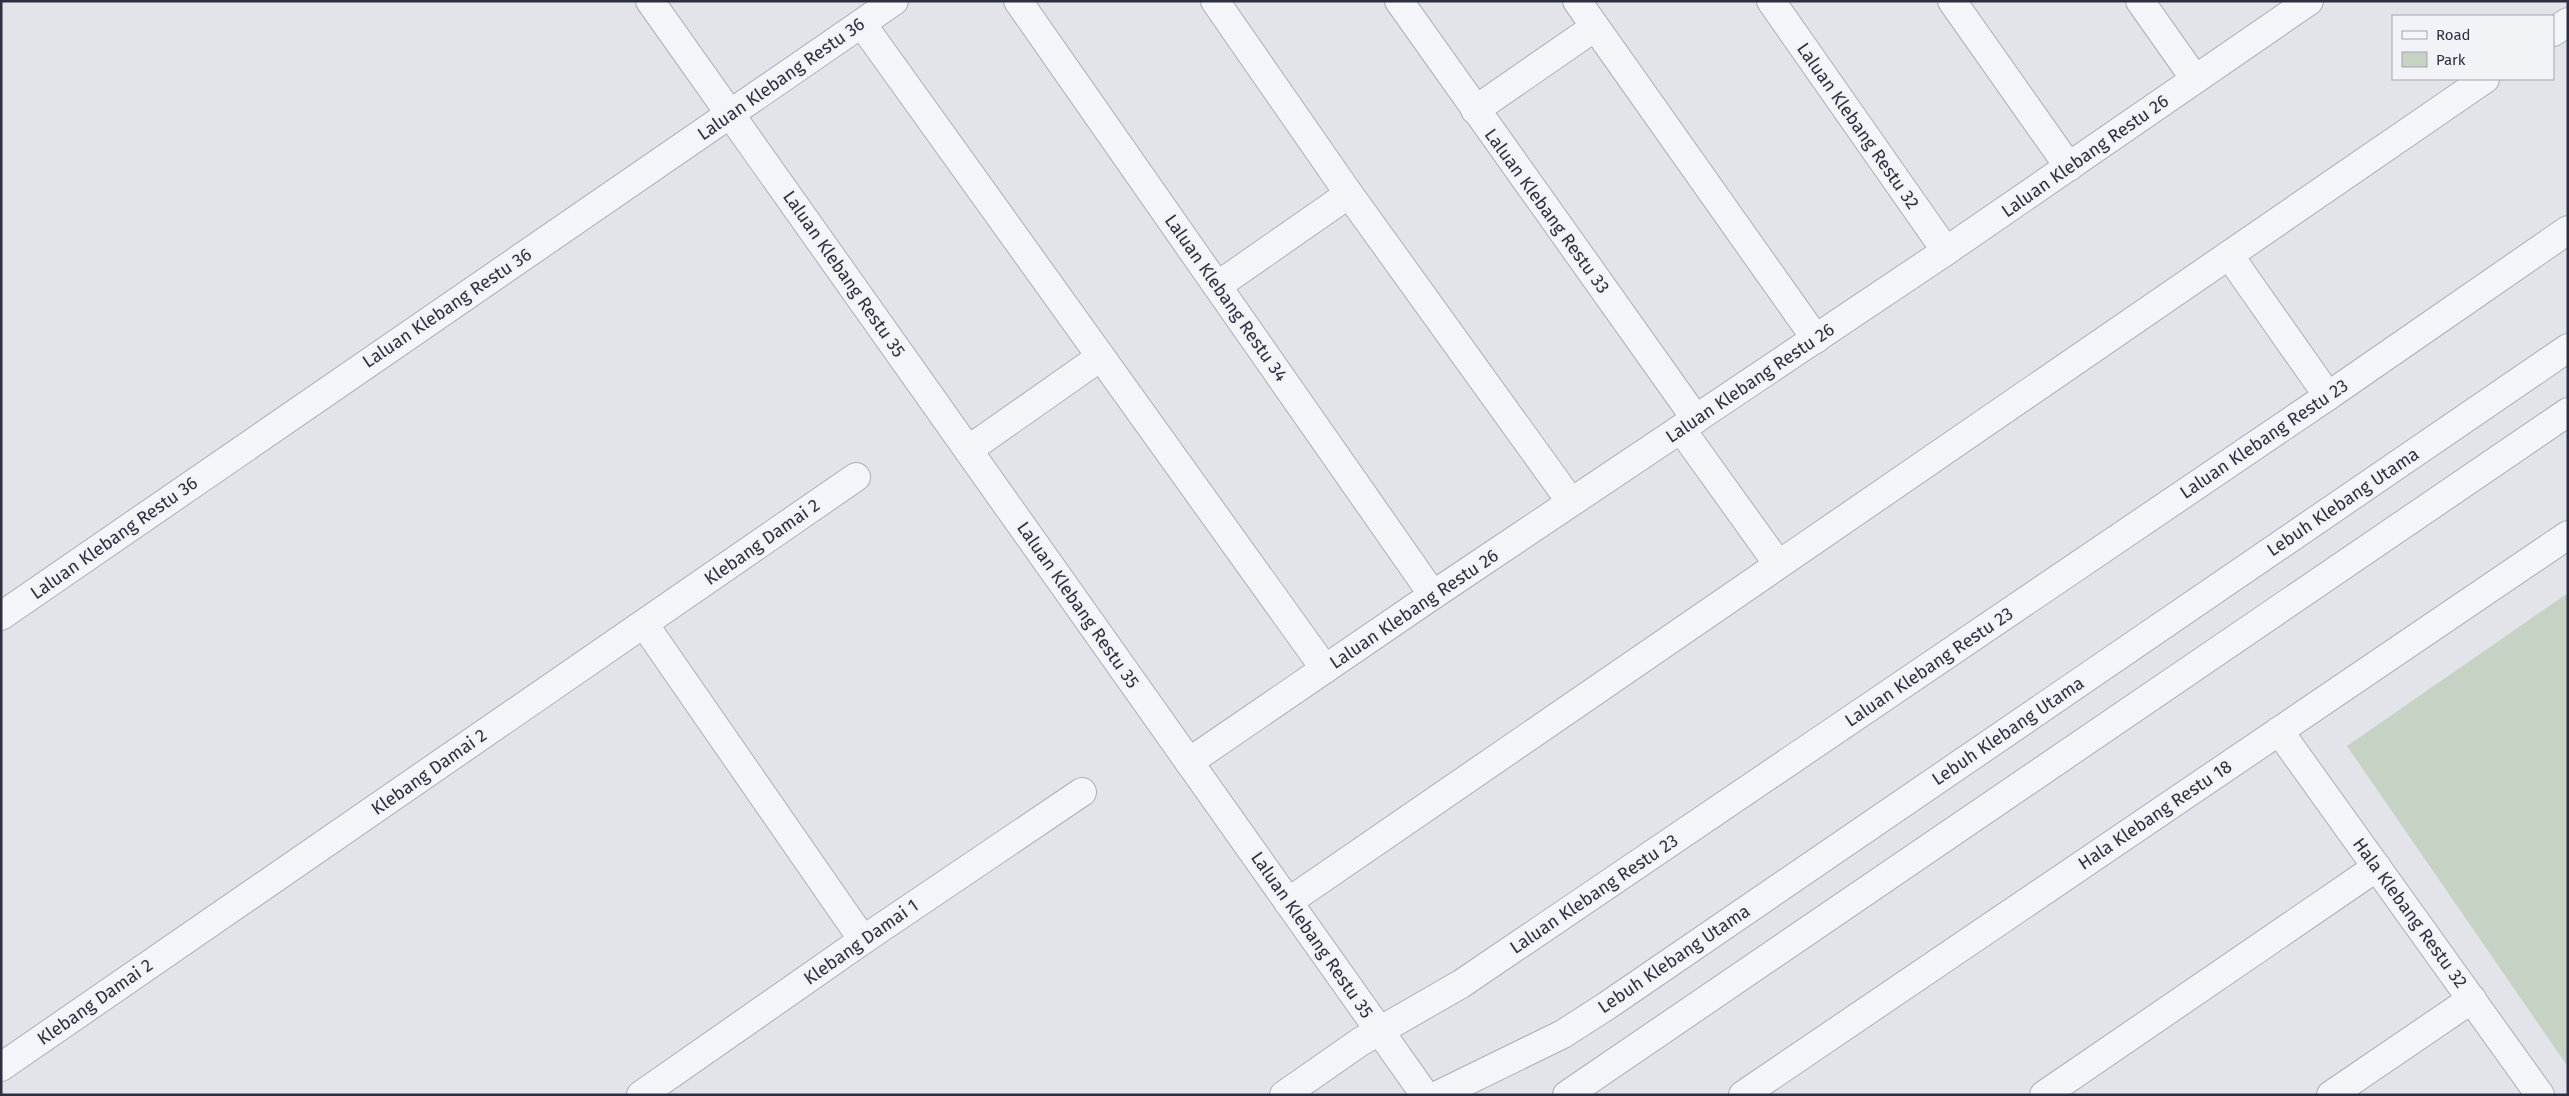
<svg xmlns="http://www.w3.org/2000/svg" width="2569" height="1096" font-family="'Fira Sans',sans-serif">
<rect width="100%" height="100%" fill="#e2e4e9"/>
<path fill="#c5d2c4" d="M2568 593V1067L2347 746Z"/>
<g fill="none" stroke-linecap="round" stroke-linejoin="round">
<g stroke="#abaeb6" stroke-width="30">
<g id="minor">
<path d="M650 1 1425 1095"/>
<path d="M1018 1 1433 595"/>
<path d="M1215 1 1349 194 1571 502"/>
<path d="M1399 1 1696 419"/>
<path d="M1577 1 1816 339"/>
<path d="M1771 1 1946 251"/>
<path d="M1952 1 2069 167"/>
<path d="M2140 1 2195 79"/>
<path d="M862 24 1325 669"/>
<path d="M2553 32 2568 22"/>
<path d="M1475 110 1595 27"/>
<path d="M2229 255 2328 396"/>
<path d="M1217 286 1349 194"/>
<path d="M1681 429 1778 564"/>
<path d="M968 450 1099 358"/>
<path d="M1 616 894 1"/>
<path d="M644 624 863 940"/>
<path d="M2279 731 2540 1095"/>
<path d="M1189 762 1433 595 1946 251 2309 1"/>
<path d="M1288 902 2485 79"/>
<path d="M1 1067 856 477"/>
<path d="M641 1095 863 940 1082 792"/>
<path d="M1284 1095 1360 1042 1461 984 2328 396 2568 230"/>
<path d="M1438 1095 1563 1034 1608 1005 2568 348"/>
<path d="M1567 1095 2568 412"/>
<path d="M1743 1095 2568 535"/>
<path d="M2044 1095 2377 867"/>
<path d="M2331 1095 2472 999"/>
</g>
</g>
<use href="#minor" stroke="#f4f5f8" stroke-width="28"/>
</g>
<g text-anchor="middle" stroke-width="4.5" stroke-linejoin="round" paint-order="stroke">
<g font-size="18" fill="#2c2f3f" stroke="#f1f3f7">
<text transform="translate(781 79) rotate(-35)" y="6">Laluan Klebang Restu 36</text>
<text transform="translate(1858 126) rotate(55)" y="6">Laluan Klebang Restu 32</text>
<text transform="translate(2085 156) rotate(-35)" y="6">Laluan Klebang Restu 26</text>
<text transform="translate(1547 211) rotate(54)" y="6">Laluan Klebang Restu 33</text>
<text transform="translate(844 274) rotate(55)" y="6">Laluan Klebang Restu 35</text>
<text transform="translate(1226 298) rotate(55)" y="6">Laluan Klebang Restu 34</text>
<text transform="translate(447 308) rotate(-34)" y="6">Laluan Klebang Restu 36</text>
<text transform="translate(1750 383) rotate(-34)" y="6">Laluan Klebang Restu 26</text>
<text transform="translate(2264 439) rotate(-34)" y="6">Laluan Klebang Restu 23</text>
<text transform="translate(2343 502) rotate(-34)" y="6">Lebuh Klebang Utama</text>
<text transform="translate(114 538) rotate(-35)" y="6">Laluan Klebang Restu 36</text>
<text transform="translate(762 542) rotate(-35)" y="6">Klebang Damai 2</text>
<text transform="translate(1078 605) rotate(55)" y="6">Laluan Klebang Restu 35</text>
<text transform="translate(1414 609) rotate(-34)" y="6">Laluan Klebang Restu 26</text>
<text transform="translate(1929 667) rotate(-34)" y="6">Laluan Klebang Restu 23</text>
<text transform="translate(2008 731) rotate(-34)" y="6">Lebuh Klebang Utama</text>
<text transform="translate(429 772) rotate(-35)" y="6">Klebang Damai 2</text>
<text transform="translate(2155 815) rotate(-34)" y="6">Hala Klebang Restu 18</text>
<text transform="translate(1594 894) rotate(-34)" y="6">Laluan Klebang Restu 23</text>
<text transform="translate(2410 913) rotate(54)" y="6">Hala Klebang Restu 32</text>
<text transform="translate(1312 935) rotate(55)" y="6">Laluan Klebang Restu 35</text>
<text transform="translate(861 942) rotate(-35)" y="6">Klebang Damai 1</text>
<text transform="translate(1674 959) rotate(-34)" y="6">Lebuh Klebang Utama</text>
<text transform="translate(95 1002) rotate(-35)" y="6">Klebang Damai 2</text>
</g>
</g>
<rect width="2569" height="1096" fill="none" stroke="#2c2f3f" stroke-width="5"/>
<rect x="2392" y="15" width="162" height="65" fill="#f1f3f7" stroke="#a2a5ad"/>
<rect x="2402" y="31" width="25" height="8" fill="#f4f5f8" stroke="#a2a5ad"/>
<text x="2436" y="40" font-size="15" fill="#2c2f3f">Road</text>
<rect x="2402" y="52" width="25" height="15" fill="#c5d2c4" stroke="#a2a5ad"/>
<text x="2436" y="65" font-size="15" fill="#2c2f3f">Park</text>
</svg>
